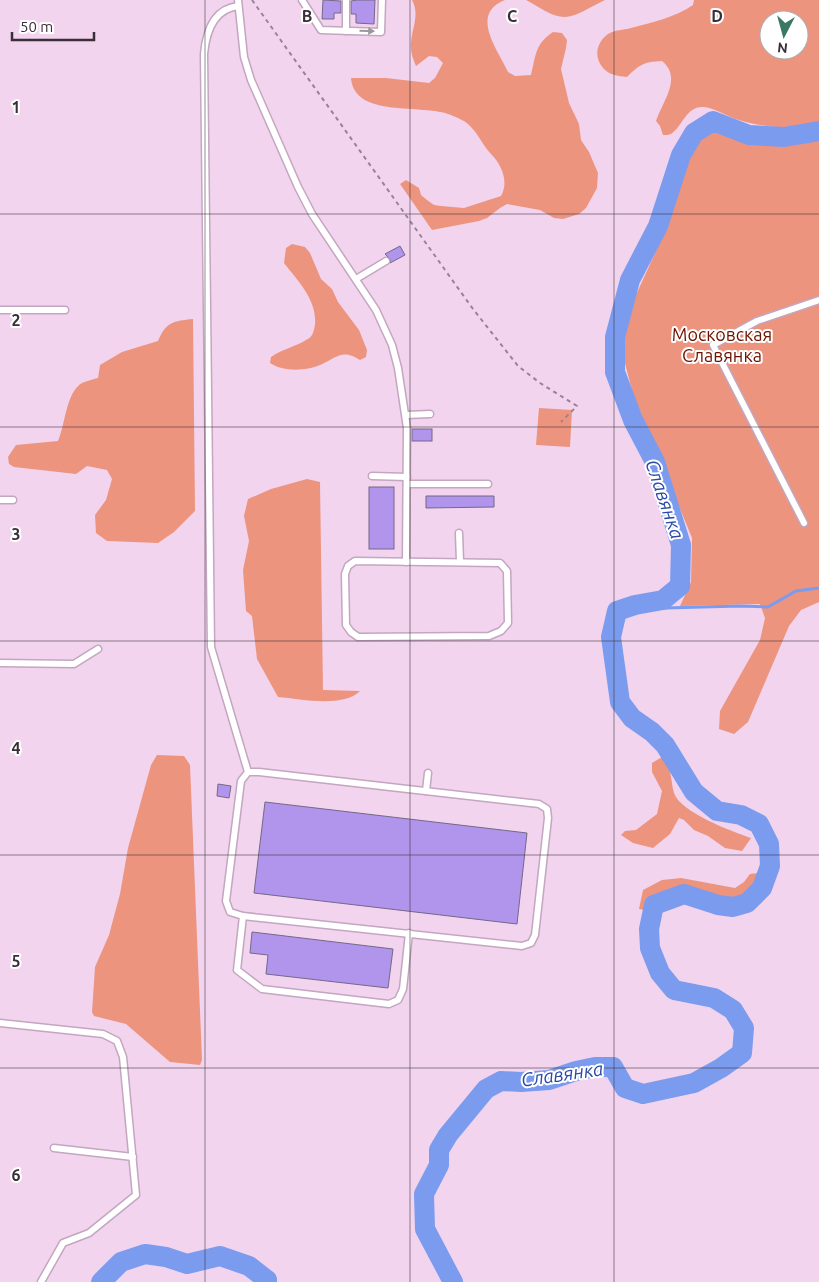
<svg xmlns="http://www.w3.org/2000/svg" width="819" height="1282" font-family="Ubuntu,sans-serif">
<rect width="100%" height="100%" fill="#f2d4ee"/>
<g fill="#ec947e" fill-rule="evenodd">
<path d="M412 0H505C469 14 498 50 508 72L515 76 531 75C536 55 535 44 553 32L562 33 567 40 566 48 561 69 569 103 579 124 581 140 589 152 598 173 597 188 586 208 579 214 563 219 554 218 540 210 507 204 500 208 487 218 479 221 432 230 400 184 406 180 419 188 421 195 427 200 434 205 441 206 464 208 501 196C509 182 502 165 491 154 483 146 479 135 471 127 466 121 458 118 451 115 423 103 354 119 351 78H386L429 83 435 78 443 63 437 57 429 56 416 66C413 59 410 51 411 43 412 27 420 15 412 0Z"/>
<path d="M526 0H605C593 5 579 16 565 17 551 17 538 6 526 0Z"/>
<path d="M694 0H819V125C794 131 763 127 739 120 728 117 712 106 702 107 686 107 682 127 671 134 668 135 666 135 663 135L660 126 656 121C662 102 683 78 662 61 644 62 640 64 627 77 618 76 609 75 603 68 593 56 597 42 608 34 614 30 624 30 631 28 650 23 676 17 693 5ZM769 20H799V50H769Z"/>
<path d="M707 130 723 131 746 141 800 142 819 140V602L801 610 789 626 748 722 734 734 719 729 720 711 760 640 765 618 760 604 680 606 691 582 692 538 633 394 621 348 629 310 662 238 683 157 694 141Z"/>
<path d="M292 244 305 247 310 253 321 279 332 289 338 302 359 330 367 350 366 357 360 360C342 348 336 358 320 365 306 371 283 372 270 363L271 357C282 349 295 347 306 340 313 337 314 331 315 324 317 300 298 281 284 263L286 248Z"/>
<path d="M193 319 195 511 174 532 158 543 107 541 96 533 95 515 106 500 112 479 107 470 87 466 76 474 14 467 9 464 8 457 16 445 58 441C65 426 66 392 82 383 87 381 93 379 98 378L100 365 122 352 158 341C166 322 173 321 193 319Z"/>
<path d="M539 408 572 410 570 447 536 445Z"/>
<path d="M307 479 320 482 323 690 360 691C343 708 301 699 278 697L257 659 252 616 246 611 243 570 249 541 244 516 248 499 271 489Z"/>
<path d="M157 755 184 756 190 765 202 1060 200 1065 170 1062 126 1024 94 1016 92 1012 95 967 109 935 120 894 128 848 151 765Z"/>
<path d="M662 757C673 770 670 779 674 793 680 812 733 832 751 838L742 851 725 848 708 836 694 830 684 820 679 818 670 834 653 848 633 843 621 835 625 831 636 830 657 814 662 791 652 772V763Z"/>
<path d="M759 873V884L744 898 722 901 698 891H673L653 900 649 911 639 909 643 890 662 880 681 878 735 888 744 882 750 874Z"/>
</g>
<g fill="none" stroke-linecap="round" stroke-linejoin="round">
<path stroke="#7a9bee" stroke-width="3" d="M655 601 665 608 740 606 768 607 796 591 819 588"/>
<g stroke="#7a9bee" stroke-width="20">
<path d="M101 1282 121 1262 145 1254 166 1257 187 1264 220 1256 249 1266 267 1280V1282"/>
<path d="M453 1282 425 1229 424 1194 439 1165V1150L448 1135 486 1089 501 1081 521 1082 549 1080 576 1071 595 1067H613L625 1088 643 1094 694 1083 721 1068 742 1053 744 1028 733 1010 714 998 674 990 660 973 650 948 649 929 654 905 684 894 718 905 733 907 747 903 762 888 770 866 769 844 759 824 741 815 717 811 694 792 665 745 652 732 632 718 620 702 611 637 617 611 635 605 663 600 680 586 681 545 655 462 633 420 615 372V337L630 280 658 226 681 155 694 133 713 121 749 135 784 137 819 131"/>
</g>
</g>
<g fill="#b194eb" stroke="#726987">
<path d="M323 0 341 1V13H334V19H322Z"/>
<path d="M357 0H375L374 24 356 23V14H351V1Z"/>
<path d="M400 246 405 255 390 263V259L385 254Z"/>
<rect x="412" y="429" width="20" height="12"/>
<rect x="369" y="487" width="25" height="62"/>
<path d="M426 496H494V507L426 508Z"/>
<path d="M218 784 231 786 229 798 217 796Z"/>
<path d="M265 802 527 833 517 924 254 893Z"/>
<path d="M252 932 393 949 388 988 266 974 268 955 250 953Z"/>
</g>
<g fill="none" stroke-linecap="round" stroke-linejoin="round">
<g stroke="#c3a6bf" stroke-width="9">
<g id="lane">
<path d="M238 0 244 57 251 80 298 187 312 214 376 310 392 345 398 368 407 428 406 562"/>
<path d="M302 0 321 30 381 32 382 0"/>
<path d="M238 6C213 9 206 32 204 54L211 647 248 772 241 781 226 901 230 912 243 916 522 946 531 943 535 935 548 818 547 809 539 804 259 772H248"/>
<path d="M346 31V0"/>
<path d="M356 279 386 261"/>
<path d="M0 310H65"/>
<path d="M406 415 430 414"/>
<path d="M372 476 407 477"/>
<path d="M407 484H488"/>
<path d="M0 500H13"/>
<path d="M804 523 713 345 757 321 819 300"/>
<path d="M459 533 460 562"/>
<path d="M355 561 500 563 507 571 508 623 501 631 489 636 358 637 351 632 346 625 345 574 348 566Z"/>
<path d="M0 663 74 664 98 649"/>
<path d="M426 791 428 773"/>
<path d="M243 916 237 970 262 989 389 1004 398 1000 403 989 409 933"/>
<path d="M0 1023 103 1034 117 1041 123 1057 136 1195 89 1233 63 1243 41 1282"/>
<path d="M54 1148 133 1157"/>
</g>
</g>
<path stroke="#988395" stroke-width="2" stroke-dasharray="4 4" stroke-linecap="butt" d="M252 0 473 309 518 366 540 383 577 406 561 422"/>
<use href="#lane" stroke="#fff" stroke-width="6"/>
</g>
<defs><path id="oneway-solid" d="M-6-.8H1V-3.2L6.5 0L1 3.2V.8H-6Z" transform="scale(1.25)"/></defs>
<use fill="#9c979c" href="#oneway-solid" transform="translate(367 31) rotate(2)"/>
<path fill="none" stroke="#3a2f39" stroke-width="1" stroke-opacity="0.55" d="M205 0V1282M410 0V1282M614 0V1282M0 214H819M0 427H819M0 641H819M0 855H819M0 1068H819"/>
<g text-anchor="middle" stroke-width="4" stroke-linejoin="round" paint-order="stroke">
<g font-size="18" fill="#6b1300" stroke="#fff">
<text x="722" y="341">Московская<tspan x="722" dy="21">Славянка</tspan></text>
</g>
<g font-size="19" font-style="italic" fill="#2b49a7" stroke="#fff">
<text transform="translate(665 499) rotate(71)" y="7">Славянка</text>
<text transform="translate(562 1074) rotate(-8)" y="7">Славянка</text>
</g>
</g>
<g font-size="16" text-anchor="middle" font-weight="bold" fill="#3a2f39" stroke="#fff" stroke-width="4" stroke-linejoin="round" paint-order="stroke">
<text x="307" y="22">B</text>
<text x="512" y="22">C</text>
<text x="717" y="22">D</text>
<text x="16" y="113">1</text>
<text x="16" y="326">2</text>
<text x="16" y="540">3</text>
<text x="16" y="754">4</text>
<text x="16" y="967">5</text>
<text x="16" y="1181">6</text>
</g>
<g transform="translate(784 35) rotate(186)"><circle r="24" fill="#ffffff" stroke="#b0acb0"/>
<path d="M0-4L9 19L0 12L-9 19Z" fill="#3a7864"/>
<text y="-8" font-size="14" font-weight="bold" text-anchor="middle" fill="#3a2f39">N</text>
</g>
<path d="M12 32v8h82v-8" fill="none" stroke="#3a2f39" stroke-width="2.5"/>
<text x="20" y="32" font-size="15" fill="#3a2f39" stroke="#ffffff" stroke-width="4" paint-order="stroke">50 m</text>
</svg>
